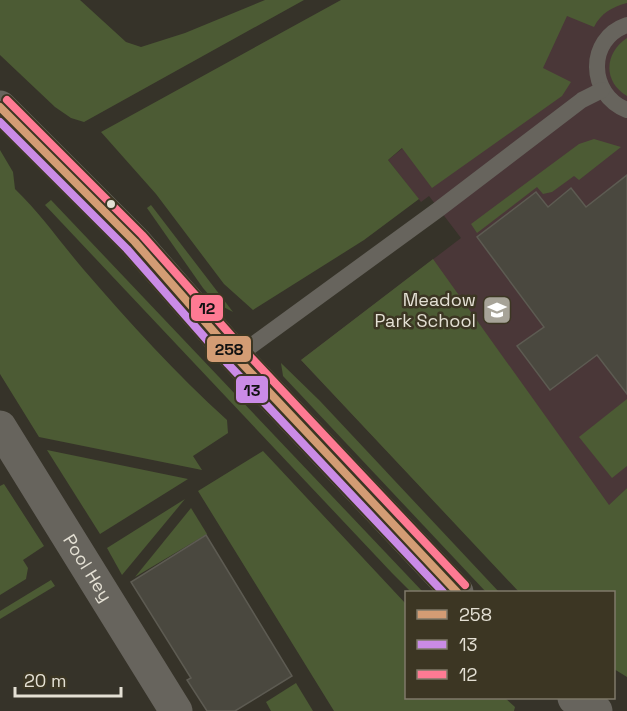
<svg xmlns="http://www.w3.org/2000/svg" width="627" height="711" font-family="'Space Grotesk',sans-serif">
<rect width="100%" height="100%" fill="#363329"/>
<path fill="#4a3738" d="M494 0H627V488L520 592 301 360 461 238 429 196 421 202 388 160 403 148Z"/>
<g fill="#4c5b34">
<path d="M0 0H80L126 42 141 47 185 33 265 0H304L84 122 71 118 55 107 0 55Z"/>
<path d="M341 0H627V3C612 7 601 13 594 27L567 16 543 68 571 82 562 96 432 188 402 148 388 160 419 199 364 240 253 310 224 284 156 194 101 132Z"/>
<path d="M627 38V96C603 82 604 53 627 38Z"/>
<path d="M594 139 621 147 579 180 574 176 552 192 543 194 537 187 477 233 471 224 579 144Z"/>
<path d="M0 150 13 172 15 189C41 214 60 242 84 270 129 322 176 374 227 420L228 433 193 456 202 470 39 437 0 374Z"/>
<path d="M51 200 423 592H411L392 573 45 205Z"/>
<path d="M151 205 233 312 216 303 203 288 147 208Z"/>
<path d="M433 259 609 505 627 488V677L614 669V592H519L301 360Z"/>
<path d="M281 363 320 401 499 592H486L283 376Z"/>
<path d="M627 399V466L612 478 579 437Z"/>
<path d="M47 450 188 479 100 534Z"/>
<path d="M263 451 406 604V698H505L515 707 514 711H334L198 491Z"/>
<path d="M4 484 44 546 23 560 28 568 26 579 0 595V486Z"/>
<path d="M185 499 122 575 107 548Z"/>
<path d="M191 508 207 534 135 577Z"/>
<path d="M51 580 55 586 0 619V611Z"/>
<path d="M296 683 313 711H271L266 702Z"/>
</g>
<g fill="#4a483f" stroke="#5d5b52" stroke-width="1.5">
<path d="M627 175V394L597 355 550 390 517 346 544 327 477 237 536 192 548 207 571 188 586 207Z"/>
<path d="M206 535 292 676 235 711H207L187 680 191 678 131 582Z"/>
</g>
<g fill="none" stroke-linecap="round" stroke-linejoin="round">
<g stroke="#67645d" stroke-width="16">
<path d="M627 25C586 39 588 95 627 110"/>
<path d="M236 357 439 209 582 100 602 90"/>
</g>
<g stroke="#67645d" stroke-width="33">
<path d="M0 107 135 242 236 357 457 592"/>
<path id="s1" d="M0 427 176 711"/>
<path d="M574 698 596 711"/>
</g>
<g stroke="#3c3623" stroke-width="12">
<path id="bus-1" d="M0 107 135 242 236 357 457 592"/>
</g>
<g stroke="#3c3623" stroke-width="12">
<path id="bus-2" d="M0 122 127 249 228 364 443 592"/>
</g>
<g stroke="#3c3623" stroke-width="12">
<path id="bus-3" d="M7 100 142 235 244 350 465 585"/>
</g>
<use href="#bus-1" stroke="#d39c74" stroke-width="8"/>
<use href="#bus-2" stroke="#ca8be6" stroke-width="8"/>
<use href="#bus-3" stroke="#fe7a93" stroke-width="8"/>
</g>
<defs>
<g id="school-square" transform="scale(1.5)"><rect x="-9" y="-9" width="18" height="18" rx="4" fill="#a7a398" stroke="#3c3623"/><path d="M0-5L7-2L0 1L-7-2ZM-4 1L0 2.5L4 1V4Q0 6-4 4Z" fill="#fff"/></g>
</defs>
<g fill-rule="evenodd">
<use href="#school-square" x="497" y="310"/>
</g>
<circle fill="#e4e0d4" stroke="#3c3623" stroke-width="2" cx="111" cy="204" r="5"/>
<g text-anchor="middle" stroke-width="5" stroke-linejoin="round" paint-order="stroke">
<g font-size="18" fill="#e4e0d4" stroke="#3c3623" text-anchor="end">
<text x="476" y="306">Meadow<tspan x="476" dy="21">Park School</tspan></text>
</g>
<g font-size="18" fill="#e4e0d4" stroke="#3c3623">
<text dy="6" stroke="none"><textPath href="#s1" startOffset="166">Pool Hey</textPath></text>
</g>
</g>
<g stroke="#3c3623" stroke-width="2">
<rect x="190" y="294" width="34" height="28" rx="6" fill="#fe7a93"/>
<rect x="206" y="335" width="46" height="28" rx="6" fill="#d39c74"/>
<rect x="235" y="375" width="34" height="29" rx="6" fill="#ca8be6"/>
</g>
<g font-size="16" text-anchor="middle" font-weight="bold" fill="#111">
<text x="207" y="314">12</text>
<text x="229" y="355">258</text>
<text x="252" y="396">13</text>
</g>
<rect x="405" y="591" width="210" height="108" fill="#3c3623" stroke="#7f7a6a" stroke-width="1.5"/>
<rect x="417" y="610" width="30" height="9" fill="#d39c74" stroke="#7f7a6a" stroke-width="1.5"/>
<text x="459" y="621" font-size="18" fill="#e4e0d4">258</text>
<rect x="417" y="640" width="30" height="9" fill="#ca8be6" stroke="#7f7a6a" stroke-width="1.5"/>
<text x="459" y="651" font-size="18" fill="#e4e0d4">13</text>
<rect x="417" y="670" width="30" height="9" fill="#fe7a93" stroke="#7f7a6a" stroke-width="1.5"/>
<text x="459" y="681" font-size="18" fill="#e4e0d4">12</text>
<path d="M15 687v9h106v-9" fill="none" stroke="#e4e0d4" stroke-width="3"/>
<text x="24" y="687" font-size="18" fill="#e4e0d4" stroke="#3c3623" stroke-width="4.5" paint-order="stroke">20 m</text>
</svg>
